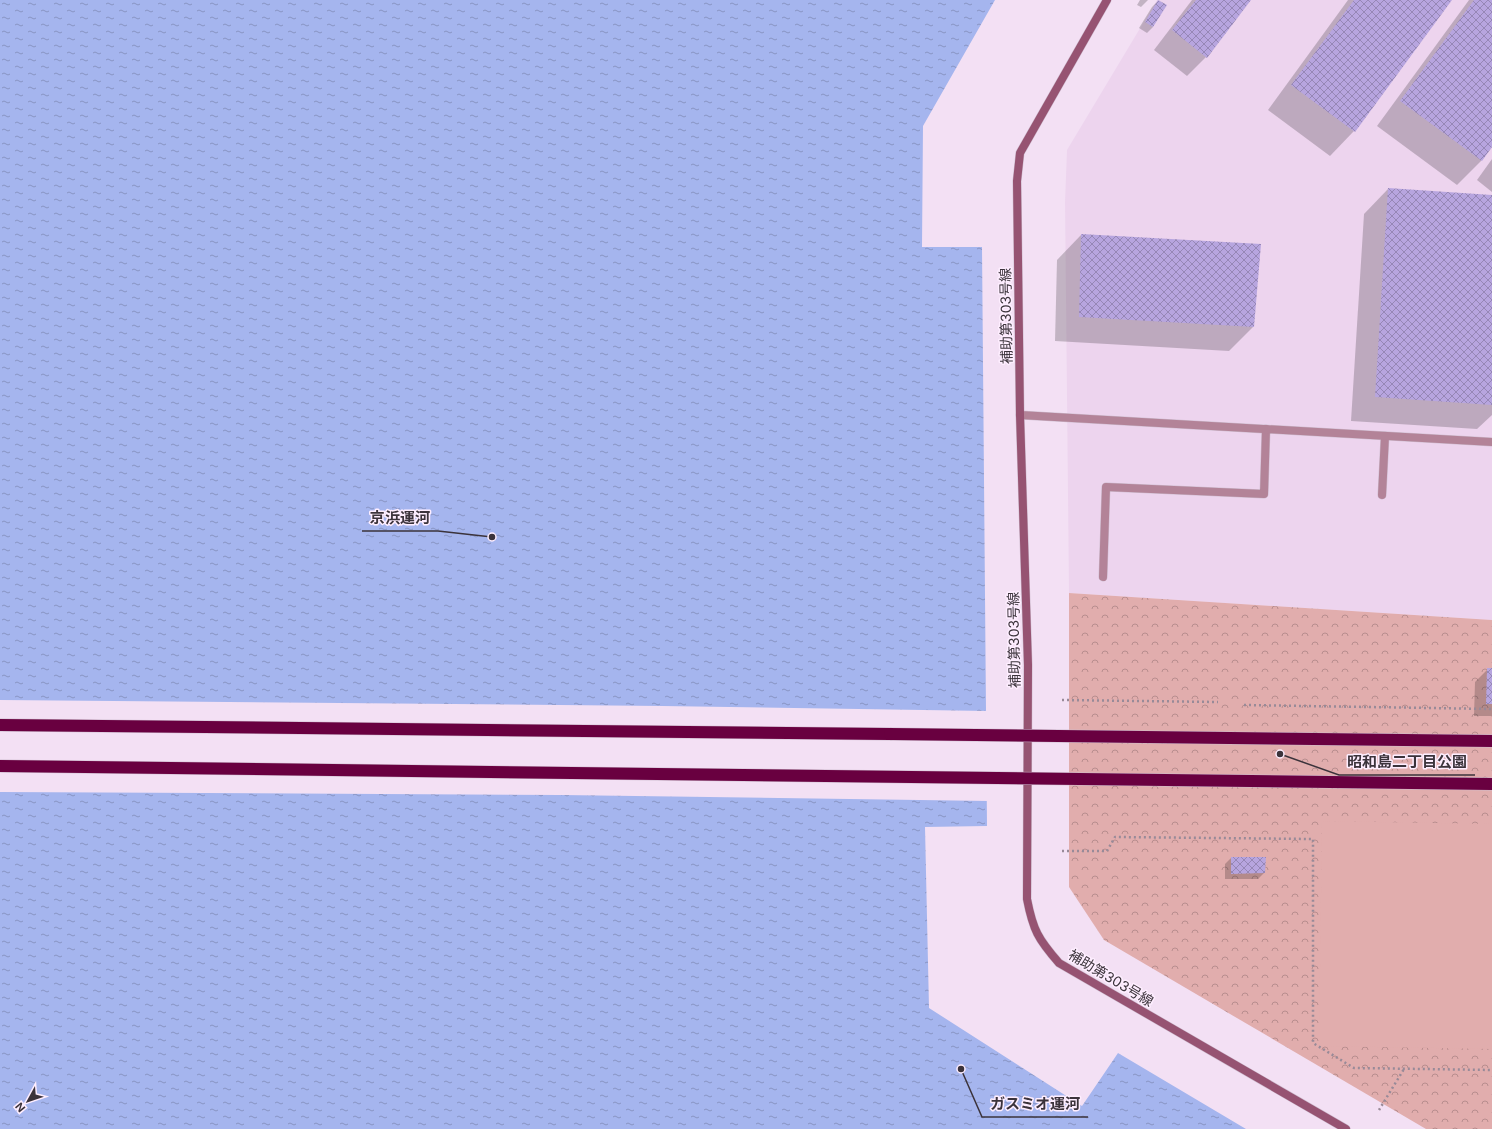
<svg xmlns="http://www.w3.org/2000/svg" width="1492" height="1129" font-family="Inter,'Noto Sans JP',sans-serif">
<defs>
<pattern id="park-crowns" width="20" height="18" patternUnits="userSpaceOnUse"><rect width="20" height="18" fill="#e1adad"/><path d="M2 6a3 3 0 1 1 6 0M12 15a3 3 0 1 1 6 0" fill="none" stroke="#b88d8e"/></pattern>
<pattern id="water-ripples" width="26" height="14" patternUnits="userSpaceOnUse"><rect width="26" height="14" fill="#a5b5ee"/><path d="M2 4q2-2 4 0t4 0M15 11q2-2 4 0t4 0" fill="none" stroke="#8894c2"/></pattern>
<pattern id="building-cross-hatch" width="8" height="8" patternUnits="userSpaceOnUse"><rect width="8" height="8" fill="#b7a5df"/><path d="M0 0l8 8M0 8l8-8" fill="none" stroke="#9687b6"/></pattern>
</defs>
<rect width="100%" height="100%" fill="#f3e0f4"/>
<path fill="#edd4ee" d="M1157 0H1492V620L1069 593 1065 202 1067 150Z"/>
<path fill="url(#park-crowns)" d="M1069 593 1492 620V1129H1426L1104 940 1069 887Z"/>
<path fill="#e1adad" d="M1322 821 1492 824V1049L1319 1046Z"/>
<path fill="url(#water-ripples)" d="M0 0H995L923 126 922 247H982L987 826 925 827 929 1008 1082 1106 1118 1053 1246 1129H0Z"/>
<path fill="#f3e0f4" d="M0 700 662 706 988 711 989 801 562 795 0 792Z"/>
<g fill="#0003">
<path d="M1140 0H1148L1141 7 1137 5Z"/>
<path d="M1192 0H1250L1206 57 1187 76 1154 50Z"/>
<path d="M1348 0H1451L1354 131 1330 156 1268 110Z"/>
<path d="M1469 0H1492V146L1481 161 1457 185 1377 126Z"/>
<path d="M1158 1 1153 27 1147 33 1139 28 1152 7Z"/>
<path d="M1492 159V192L1477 180Z"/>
<path d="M1388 189 1492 196V415L1477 429 1351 421 1364 214Z"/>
<path d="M1081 235 1260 245 1253 327 1229 351 1055 341 1057 260Z"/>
<path d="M1488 669H1492V716H1474L1475 682Z"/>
<path d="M1231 858H1265L1264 873 1258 879H1225V864Z"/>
</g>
<g fill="url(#building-cross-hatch)">
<path d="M1158 0 1167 5 1153 27 1145 22Z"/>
<path d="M1196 0H1251L1207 58 1172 30Z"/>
<path d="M1354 0H1452L1355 132 1291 85Z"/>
<path d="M1474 0H1492V147L1482 161 1400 101Z"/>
<path d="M1388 188 1492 195V405L1375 397Z"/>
<path d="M1081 234 1261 244 1254 327 1079 317Z"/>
<path d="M1487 668H1492V704H1486Z"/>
<path d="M1231 857H1266L1265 873 1231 874Z"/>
</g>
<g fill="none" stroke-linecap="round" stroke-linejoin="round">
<g stroke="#cebdcf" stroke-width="9">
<g id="lane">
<path d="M1382 495 1385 436"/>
<path d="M1103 577 1106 487 1264 494 1266 429"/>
</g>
</g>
<g stroke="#cebdcf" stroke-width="9">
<path id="street" d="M1020 415 1492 442"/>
</g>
<g stroke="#cebdcf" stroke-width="9">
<path id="secondary" d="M1107 0 1020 153 1017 181 1020 415 1028 665 1027 899C1033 930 1038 939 1059 963L1346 1129"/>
</g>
<g stroke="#cebdcf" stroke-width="13">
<path id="highway" d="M0 725 890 734"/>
</g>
<g stroke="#988a98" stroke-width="2.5" stroke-dasharray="2 3" stroke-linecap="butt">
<path d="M1062 700 1218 702"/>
<path d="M1244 705 1492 709"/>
<path d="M1062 851H1107L1115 837 1313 839V1043L1354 1068 1492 1070"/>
<path d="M1379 1110 1404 1069"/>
</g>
<use href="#lane" stroke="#b38398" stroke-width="8"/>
<use href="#street" stroke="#b38398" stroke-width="8"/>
<use href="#secondary" stroke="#965372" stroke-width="8"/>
<use href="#highway" stroke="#690040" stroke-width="12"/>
<g stroke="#cebdcf" stroke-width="13" stroke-linecap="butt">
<g id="highway-bridge">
<path d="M890 734 1492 741"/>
<path d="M0 766 1492 784"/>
</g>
</g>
<use href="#highway-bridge" stroke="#690040" stroke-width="12"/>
</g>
<g text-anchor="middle" stroke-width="3" stroke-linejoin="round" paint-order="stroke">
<g font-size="14" fill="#3b333b" stroke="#feeeff">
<text transform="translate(1006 316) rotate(-91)" y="5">補助第303号線</text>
<text transform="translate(1014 640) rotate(-91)" y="5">補助第303号線</text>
<text transform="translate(1111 978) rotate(31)" y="5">補助第303号線</text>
</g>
</g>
<path fill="none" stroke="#3b333b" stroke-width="1.5" d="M492 537L438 531H362M1280 754L1339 775H1475M961 1069L982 1117H1088"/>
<g fill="#3b333b" stroke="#feeeff" stroke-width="1.5">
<circle cx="492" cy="537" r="4"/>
<circle cx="1280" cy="754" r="4"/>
<circle cx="961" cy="1069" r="4"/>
</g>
<g font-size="15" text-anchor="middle" font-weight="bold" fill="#3b333b" stroke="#feeeff" stroke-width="3" stroke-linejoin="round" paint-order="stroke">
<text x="400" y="523">京浜運河</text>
<text x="1407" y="767">昭和島二丁目公園</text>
<text x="1035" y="1109">ガスミオ運河</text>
</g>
<g transform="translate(28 1101) rotate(230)" stroke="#feeeff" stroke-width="3" paint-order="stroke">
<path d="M0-3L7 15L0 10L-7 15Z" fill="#3b333b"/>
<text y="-6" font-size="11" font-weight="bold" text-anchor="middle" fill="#3b333b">N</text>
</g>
</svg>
